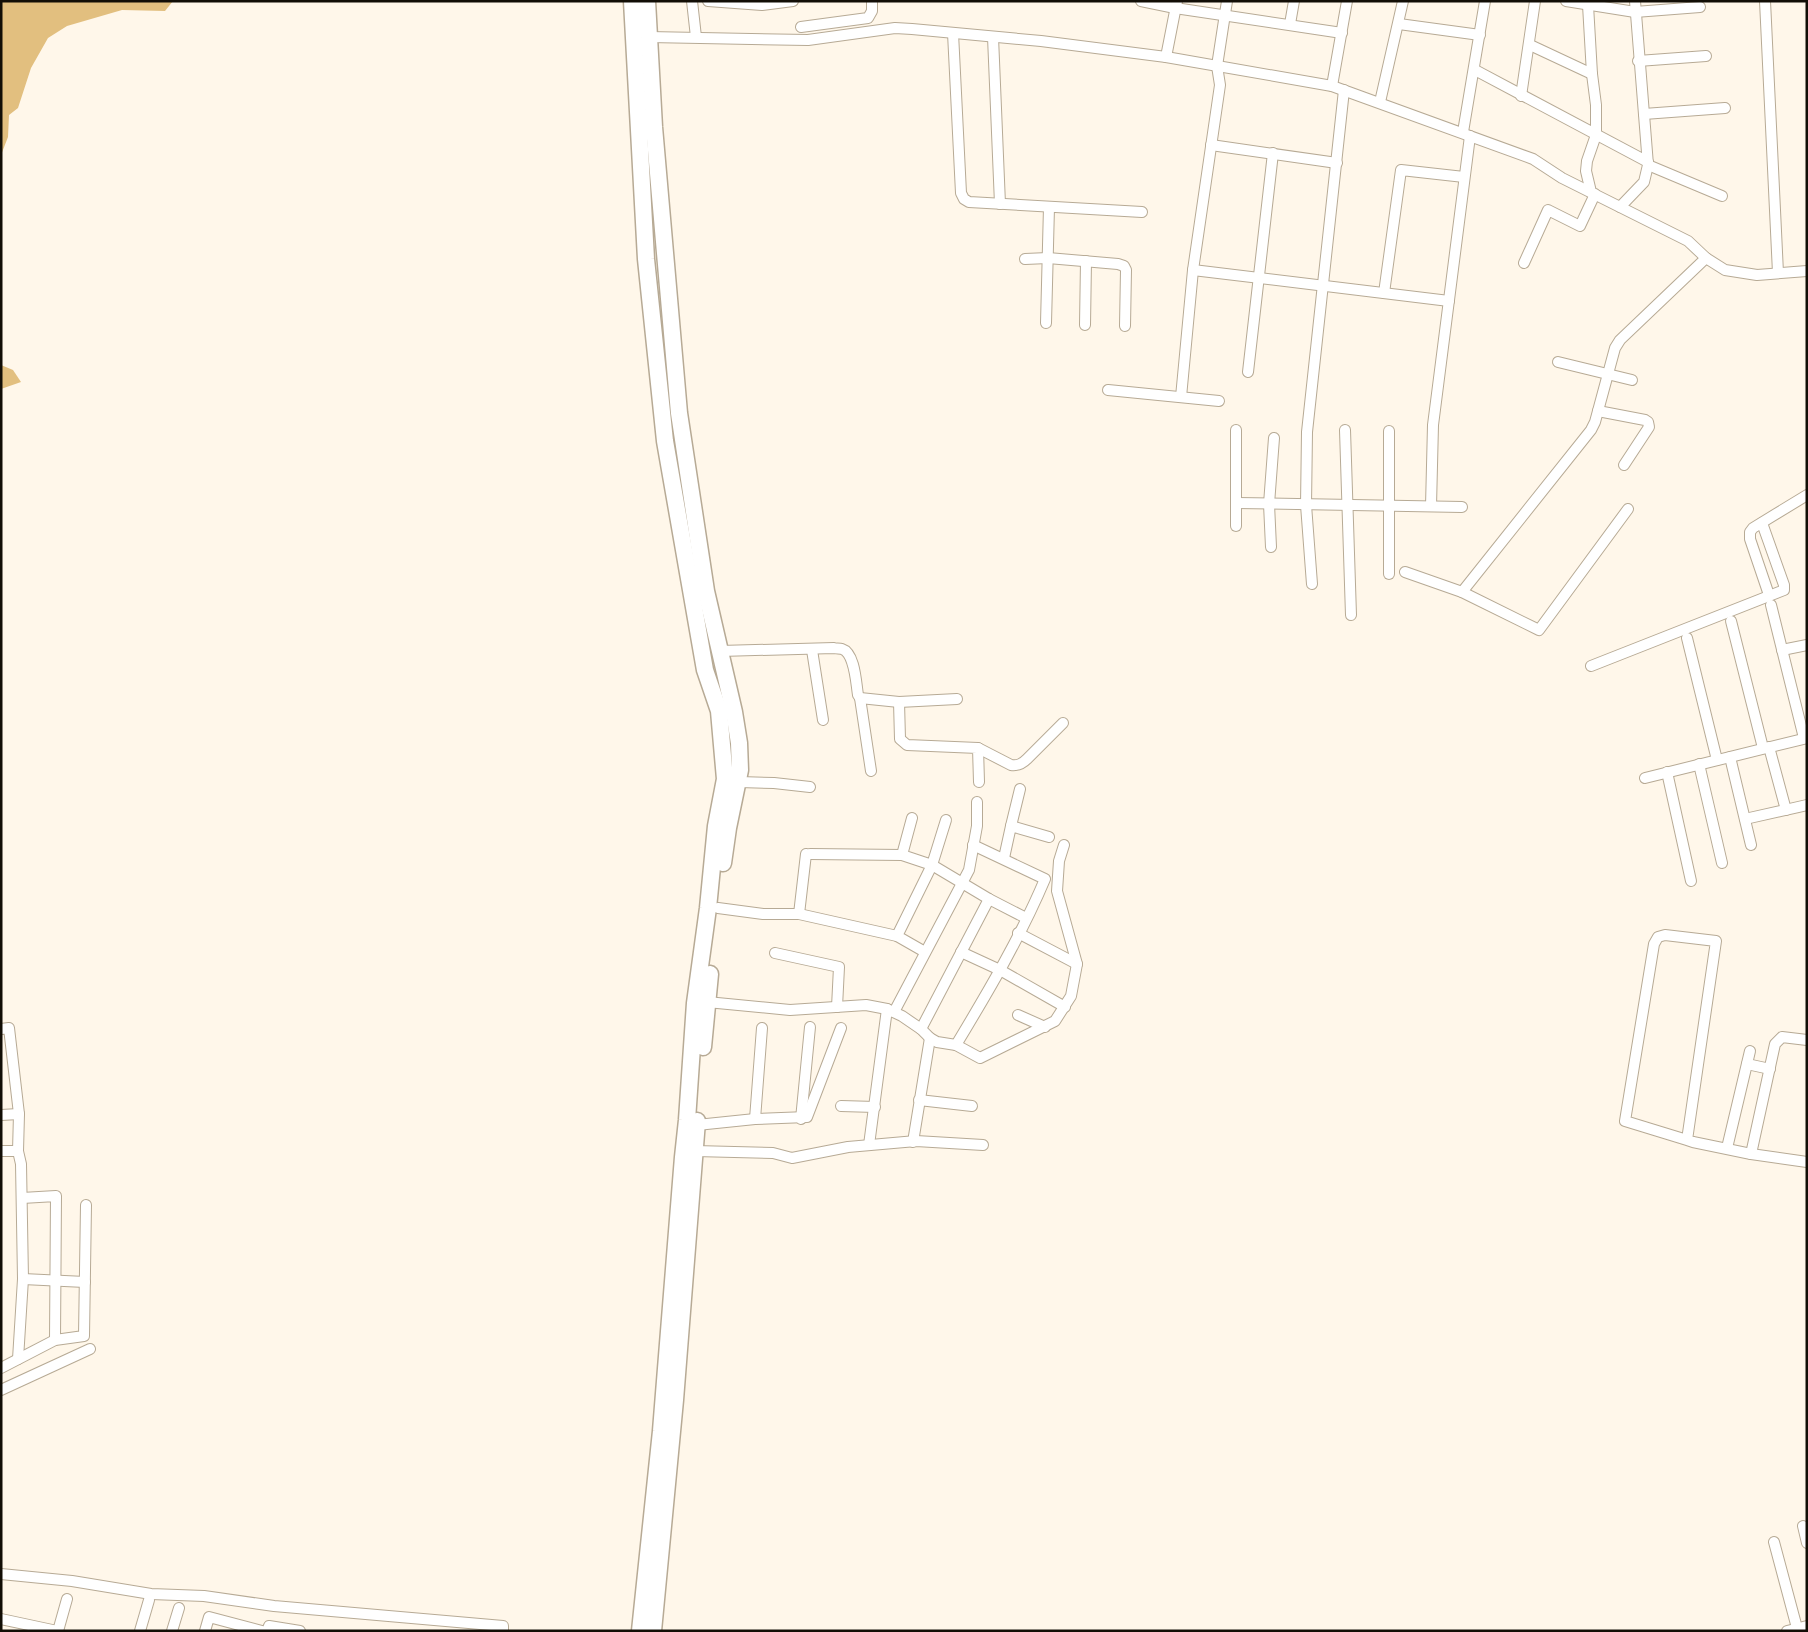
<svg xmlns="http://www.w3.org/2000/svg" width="1808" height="1632" font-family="'Noto Serif',serif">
<rect width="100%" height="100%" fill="#fff7ea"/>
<g fill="#e2bf7f">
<path d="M1 1H173L165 11 122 10 67 26 48 38 31 68 18 108 9 115 8 137 1 155Z"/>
<path d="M1 365 13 370 21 382 1 389Z"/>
</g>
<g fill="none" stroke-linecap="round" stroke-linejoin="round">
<g stroke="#b7aa95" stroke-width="12">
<g id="minor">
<path d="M692 1 696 37"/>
<path d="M708 1 762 5 793 1"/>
<path d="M1141 1 1175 8 1342 33"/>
<path d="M1566 1 1635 12 1700 7"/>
<path d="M1765 1 1778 273"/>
<path d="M1588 5 1592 74 1596 105V135L1587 161 1586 171 1591 192"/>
<path d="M1290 24 1294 1"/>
<path d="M1399 24 1480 35"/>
<path d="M801 27 868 18 872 11V1"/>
<path d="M953 33 961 193 964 199 969 202 1142 212"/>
<path d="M649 37 808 40 895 28 912 29 1041 41 1166 57 1332 86 1533 159 1562 178 1688 241 1706 258 1725 270 1757 275 1807 271"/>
<path d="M993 37 1000 204"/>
<path d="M1530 45 1592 74"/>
<path d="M1166 57 1177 1"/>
<path d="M1638 61 1706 56"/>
<path d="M1475 70 1648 162"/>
<path d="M1332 86 1347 1"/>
<path d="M1521 96 1535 1"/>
<path d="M1380 102 1403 1"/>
<path d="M1644 114 1725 108"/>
<path d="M1463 132 1485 1"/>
<path d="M1211 145 1337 163"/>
<path d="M1648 165 1722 196"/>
<path d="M1620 207 1644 182 1648 165 1635 1"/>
<path d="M1025 259 1048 258 1118 264 1124 266 1126 270 1125 326"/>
<path d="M1524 263 1548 210 1580 226 1595 194"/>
<path d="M1193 270 1449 301"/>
<path d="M1384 293 1401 170 1464 177"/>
<path d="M1046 323 1049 207"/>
<path d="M1085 325 1086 261"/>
<path d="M1558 362 1632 380"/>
<path d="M1248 372 1273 153"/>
<path d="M1108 390 1219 401"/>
<path d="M1181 397 1193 270 1220 85 1217 66 1227 1"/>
<path d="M1598 411 1645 420 1648 422 1649 427 1624 465"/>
<path d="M1345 430 1351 615"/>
<path d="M1389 431V574"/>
<path d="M1237 503 1462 507"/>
<path d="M1431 506 1433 425 1470 136"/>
<path d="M1236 526V430"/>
<path d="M1271 547 1269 504 1274 438"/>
<path d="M1405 572 1462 592 1539 630 1628 509"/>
<path d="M1312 584 1306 505 1307 432 1344 90"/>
<path d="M1462 592 1591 430 1595 422 1615 348 1620 340 1706 258"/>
<path d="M1769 595 1750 539V532L1753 528 1807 495"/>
<path d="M1771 605 1804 738"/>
<path d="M1731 621 1763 748"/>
<path d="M1687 638 1717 760"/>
<path d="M812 650 823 720"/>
<path d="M1782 650 1807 645"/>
<path d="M720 651 834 648C836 649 839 648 842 649 855 653 856 683 858 695L860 698 871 771"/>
<path d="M1591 666 1784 590V585L1762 523"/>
<path d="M860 698 899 702 957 699"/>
<path d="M899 702 900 739 907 745 978 748 979 782"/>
<path d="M1769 747 1786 810"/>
<path d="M978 748 1011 765C1018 766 1022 764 1027 759L1063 723"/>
<path d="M1730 757 1751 845"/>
<path d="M1699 764 1722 863"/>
<path d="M1667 772 1691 881"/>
<path d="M1645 778 1807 738"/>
<path d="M739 782 774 783 810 787"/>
<path d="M912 818 902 855 932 865 989 899 1026 918"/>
<path d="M1745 819 1807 805"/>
<path d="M1011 826 1020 789"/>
<path d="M810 854 902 855"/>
<path d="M1004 858 1011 826 1049 837"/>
<path d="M718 908 763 914H799L897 936"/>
<path d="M799 914 806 854"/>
<path d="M1018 933 1077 964"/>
<path d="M925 952 897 936 932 865 946 820"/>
<path d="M961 952 1000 970 1065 1007"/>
<path d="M775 953 839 967 837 1007"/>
<path d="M707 1002 790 1010 866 1005 887 1009 902 1016 921 1029 930 1038 937 1042 956 1045 980 1058 1055 1021 1071 996 1077 964 1057 891 1059 861 1064 845"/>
<path d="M894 1012 969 870 977 826V802"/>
<path d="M1018 1015 1045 1027"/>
<path d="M1 1029 9 1028 19 1114 18 1151 21 1164 23 1279 18 1359"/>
<path d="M921 1029 989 899"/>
<path d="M956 1045C988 992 1021 936 1045 879L973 845"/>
<path d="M1747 1064 1770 1069"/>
<path d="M919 1100 972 1106"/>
<path d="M841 1106 875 1107"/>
<path d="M1 1115 19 1114"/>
<path d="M755 1119 762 1028"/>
<path d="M801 1119 810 1027"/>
<path d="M697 1125 755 1119 807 1117 841 1028"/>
<path d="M1687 1140 1716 941 1665 935 1658 937 1654 944 1625 1121 1687 1140 1693 1142 1751 1154 1807 1162"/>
<path d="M913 1142 930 1038"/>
<path d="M869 1145 887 1009"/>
<path d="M1727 1148 1750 1051"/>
<path d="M1 1151H18"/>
<path d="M695 1151 773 1153 792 1158 848 1147 916 1141 983 1145"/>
<path d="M1751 1154 1775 1044 1782 1037 1807 1040"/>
<path d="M22 1198 56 1196 55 1340"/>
<path d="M23 1279 85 1282"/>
<path d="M1 1368 55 1340 84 1336 86 1205"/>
<path d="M1 1390 90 1349"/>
<path d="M1803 1526 1807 1543"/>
<path d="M1774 1542 1797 1628"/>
<path d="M1 1574 72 1581 151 1594 204 1596 274 1606 503 1626V1631"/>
<path d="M1 1619 57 1631"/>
<path d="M58 1631 67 1599"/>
<path d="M140 1631 149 1600"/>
<path d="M172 1631 179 1608"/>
<path d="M205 1631 209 1617 262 1631"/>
<path d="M267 1631 269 1626 300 1631"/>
<path d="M1787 1631 1807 1626"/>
</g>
</g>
<g stroke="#b7aa95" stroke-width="19">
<g id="primary">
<path d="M632 1 646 259 665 441 705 670 719 711 725 779 716 826 708 908 695 1003 687 1120 683 1157 661 1431 640 1631"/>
<path d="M647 1 654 127 679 413 706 591 734 712 739 743 740 770 728 828 723 863"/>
<path d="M703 1047 710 974"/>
<path d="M653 1631 675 1400 697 1121"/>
</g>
</g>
<use href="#minor" stroke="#fff" stroke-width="10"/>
<use href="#primary" stroke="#fff" stroke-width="16"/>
</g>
<rect width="1808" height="1632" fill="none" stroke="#120e06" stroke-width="5"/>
</svg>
